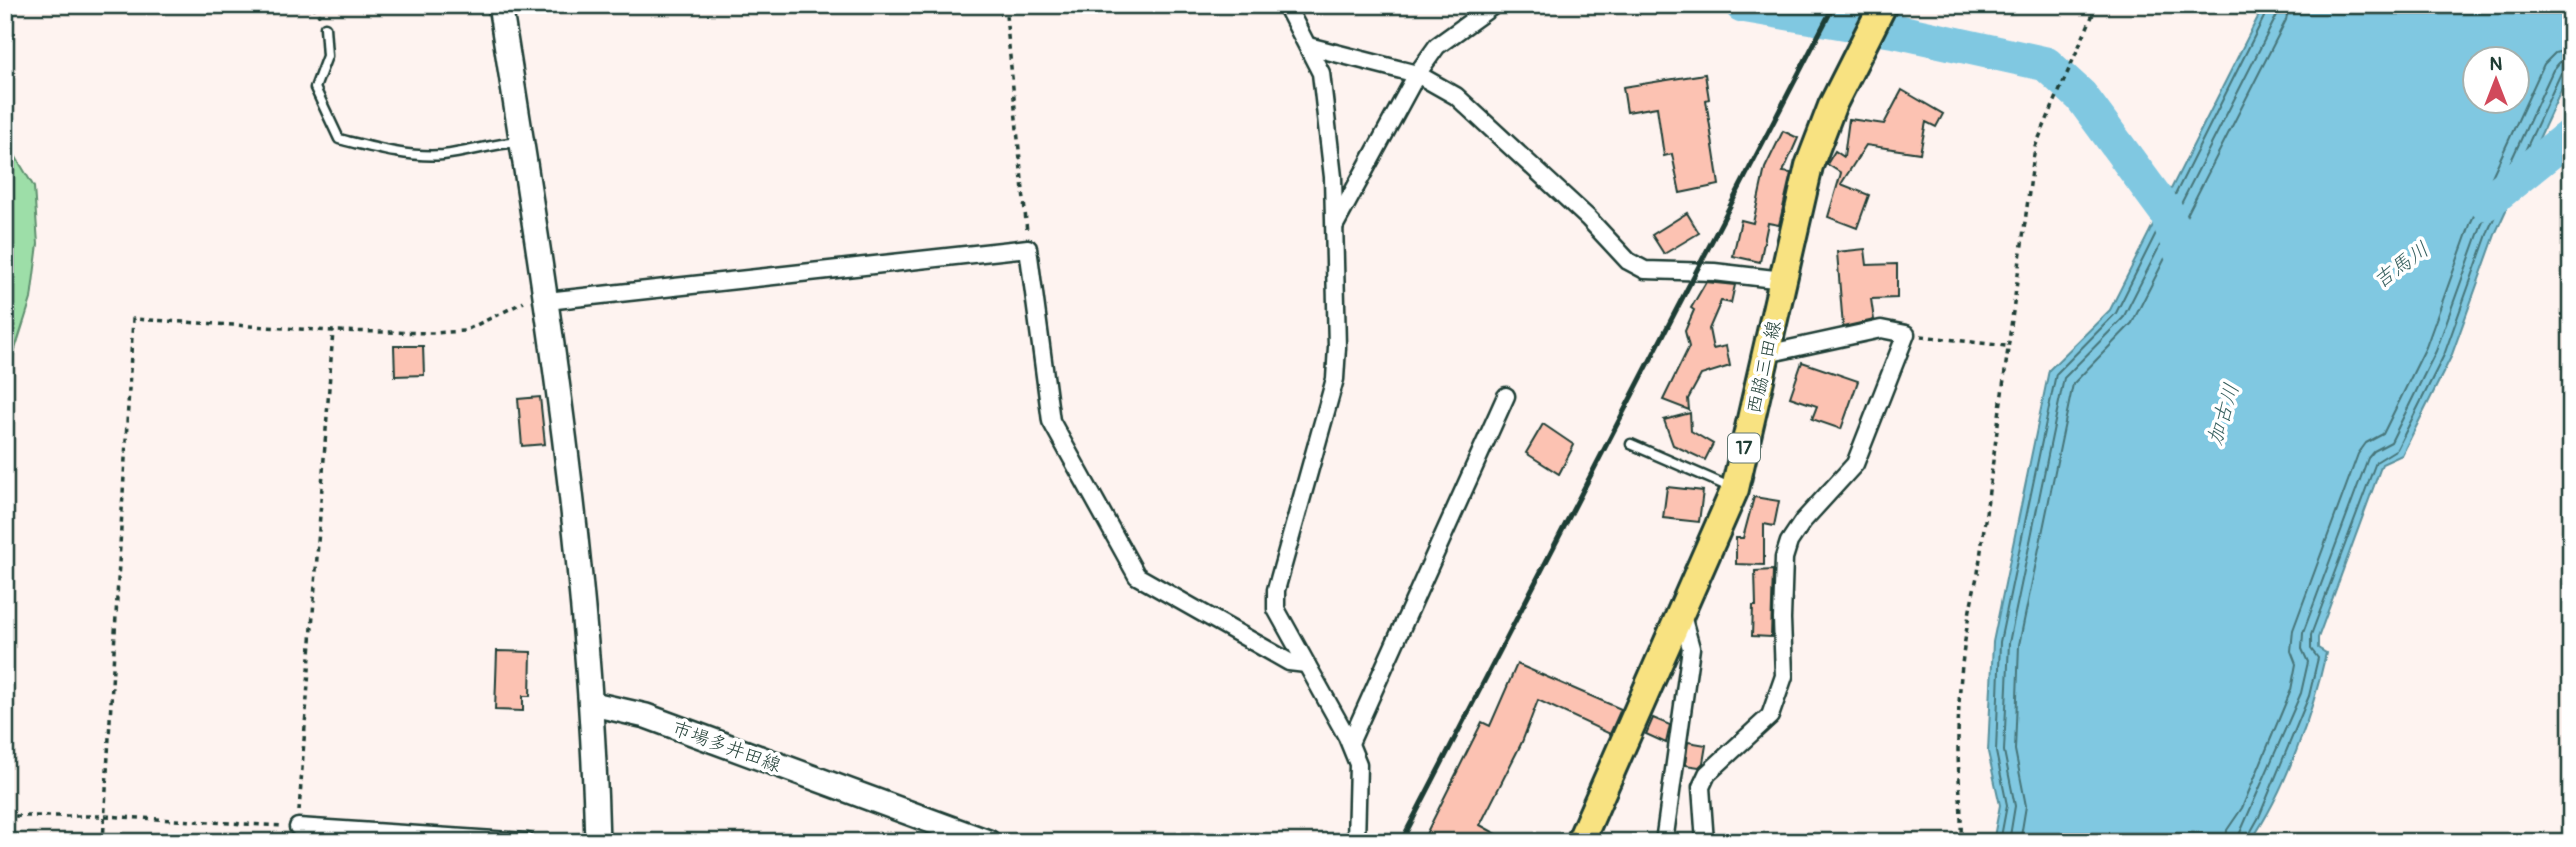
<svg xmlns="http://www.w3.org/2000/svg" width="2576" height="847" font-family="Pangolin,'Klee One',sans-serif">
<rect width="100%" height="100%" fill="#fef3f0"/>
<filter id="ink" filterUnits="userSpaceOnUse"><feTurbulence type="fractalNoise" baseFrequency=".0143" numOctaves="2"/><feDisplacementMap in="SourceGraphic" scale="14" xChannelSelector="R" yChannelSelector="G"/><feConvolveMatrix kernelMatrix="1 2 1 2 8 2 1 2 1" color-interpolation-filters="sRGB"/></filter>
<g filter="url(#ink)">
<path fill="#9ddea8" stroke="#5e8e6e" stroke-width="2" d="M5 139 34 187 38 244 31 299 5 381Z"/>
<path fill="#80c8e1" stroke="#59909c" stroke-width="2" fill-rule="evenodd" d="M2264 5H2571V69L2496 232 2451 357 2402 455 2382 464 2318 638V648L2326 653C2313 712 2285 792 2250 842H1993L2000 805 1988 752 1993 642 2049 370 2110 310ZM2474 60H2516V102H2474Z"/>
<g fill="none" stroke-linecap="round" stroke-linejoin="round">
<g stroke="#467579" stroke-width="2">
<path d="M2000 842 2007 805 1996 752 2000 642 2056 374 2116 313 2270 5"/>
<path d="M2009 842 2015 806 2004 751 2009 643 2064 378 2123 318 2277 15 2278 5"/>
<path d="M2020 842 2026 806 2015 750 2019 645 2073 384 2132 323 2286 20 2289 5"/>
<path d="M2226 842 2227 830 2242 808 2291 690 2296 664 2291 651 2293 630 2358 454 2366 443 2383 434 2426 347 2471 222 2544 64 2555 53 2571 49"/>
<path d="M2236 842 2301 693 2308 662 2302 649 2303 633 2368 458 2374 451 2391 442 2436 351 2481 226 2553 70 2560 62 2571 60"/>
<path d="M2245 842 2259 817 2309 696 2318 658 2311 649V635L2376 462 2397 449 2444 355 2489 229 2561 73 2571 69"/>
</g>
<g stroke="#80c8e1" stroke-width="35">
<path d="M1742 5 1896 31 2046 64 2081 96 2167 213 2180 250"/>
<path d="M2486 203 2571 135"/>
</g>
</g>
<g fill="#fcc2b2" stroke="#1f3d34" stroke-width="2">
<path d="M1705 74 1709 99 1706 100 1719 185 1680 193 1672 154 1664 156 1657 107 1627 112 1623 87Z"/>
<path d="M1902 90 1943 114 1936 127 1926 122 1920 153 1866 145 1841 184 1869 195 1857 228 1828 217 1841 173 1827 164 1835 151 1844 157 1849 119 1884 124Z"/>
<path d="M1783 131 1798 138 1783 172 1791 173 1779 225 1768 223 1760 262 1733 256 1741 220 1753 223 1765 168Z"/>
<path d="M1687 213 1699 233 1664 254 1652 235Z"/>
<path d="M1865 249 1867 265 1897 264V298L1871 299 1874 320 1843 327 1837 252Z"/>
<path d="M1706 282 1735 285 1731 303 1721 301 1709 329 1713 349 1726 346 1730 366 1701 375 1688 399 1689 410 1663 400 1689 347 1685 331 1694 310 1691 308Z"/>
<path d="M394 346H423L424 375 395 376Z"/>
<path d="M1802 362 1858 381 1841 429 1812 419 1817 406 1790 397Z"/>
<path d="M540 397 545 444 522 446 518 399Z"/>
<path d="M1690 413 1691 431 1713 444 1705 460 1673 445 1664 420Z"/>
<path d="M1543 424 1574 445 1559 474 1526 453Z"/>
<path d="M1667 487 1703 491 1699 522 1663 518Z"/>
<path d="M1754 497 1779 501 1774 526 1764 524V565L1736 564V538H1743Z"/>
<path d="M1773 570 1771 637 1752 636 1753 606H1756L1755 571Z"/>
<path d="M497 651 531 652 530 696H523V711L495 710Z"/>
<path d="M1517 664 1621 709 1610 734 1538 700 1522 742 1480 825 1511 842H1422L1482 722 1490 726Z"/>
<path d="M1653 718 1670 725 1666 743 1646 734Z"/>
<path d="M1688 742 1706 745 1703 763 1699 767 1685 765Z"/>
</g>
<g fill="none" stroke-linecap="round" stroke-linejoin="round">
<g stroke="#1f3d34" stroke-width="13">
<g id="lane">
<path d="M325 27 327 56 315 88 339 139C371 147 409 158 443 155 469 152 492 144 519 142"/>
<path d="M1631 444 1732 488"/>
</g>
</g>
<g stroke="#1f3d34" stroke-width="21">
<g id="street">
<path d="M1286 5 1321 73 1333 177 1337 347 1335 379 1276 590V609L1347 737 1358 764 1356 842"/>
<path d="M1308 46 1417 74 1456 96 1588 218 1628 261 1645 270 1714 272 1783 280"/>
<path d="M1335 225 1417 74 1437 46 1494 5"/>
<path d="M547 301 1028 248 1051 421 1137 576 1289 662 1306 664"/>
<path d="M1350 743 1506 396"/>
<path d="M298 827 527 842"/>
<path d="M1664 842 1691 648 1681 612"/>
<path d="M1705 842 1701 787 1707 774 1770 716 1784 676 1782 619 1784 558 1789 542 1803 521 1855 464 1906 334 1881 329 1766 354"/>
</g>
</g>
<g stroke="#1f3d34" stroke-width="28">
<g id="secondary">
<path d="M500 5C544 282 590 561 597 842"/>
<path d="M593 704 646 716 988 842"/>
</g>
</g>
<g stroke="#1f3d34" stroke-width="32">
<path id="primary" d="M1580 842 1735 489 1809 166 1832 106 1883 5"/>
</g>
<g stroke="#1f3d34" stroke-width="3.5" stroke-dasharray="5 5" stroke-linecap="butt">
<path d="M313 5 319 16"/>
<path d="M1005 5 1027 232"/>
<path d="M1921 336 2006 346"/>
<path d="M299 811 333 331"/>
<path d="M5 816H104L282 826"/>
<path d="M103 842 133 319 333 331 434 333 464 331 524 302"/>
<path d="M1961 842C1962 808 1958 778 1958 745 1958 687 1964 629 1978 573L2035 147 2097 5"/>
</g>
<use href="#lane" stroke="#fff" stroke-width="8"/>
<use href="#street" stroke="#fff" stroke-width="16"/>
<use href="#secondary" stroke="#fff" stroke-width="23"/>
<use href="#primary" stroke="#f8e281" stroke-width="26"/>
<path stroke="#1f3d34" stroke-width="5" d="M1401 842 1834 5"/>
</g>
</g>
<g text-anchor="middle" stroke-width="7" stroke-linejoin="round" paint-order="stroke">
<rect fill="#fff" stroke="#627771" stroke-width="2" x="1728" y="433.5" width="32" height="29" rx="5"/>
<g font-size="18" font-weight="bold" fill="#1f3d34">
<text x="1744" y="454">17</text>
</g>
<g font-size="19" fill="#1f3d34" stroke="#fff">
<text transform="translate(1763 367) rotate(-77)" y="7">西脇三田線</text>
<text transform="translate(727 746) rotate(20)" y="7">市場多井田線</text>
</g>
<g font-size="21" font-style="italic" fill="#37605f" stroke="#fff">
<text transform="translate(2401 265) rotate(-36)" y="7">吉馬川</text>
<text transform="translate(2223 414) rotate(-73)" y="7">加古川</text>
</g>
</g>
<rect width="2576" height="847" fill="none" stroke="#fff" stroke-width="28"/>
<rect x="14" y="14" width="2548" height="819" fill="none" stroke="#1f3d34" stroke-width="2.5" filter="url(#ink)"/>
<g transform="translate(2496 80)"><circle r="33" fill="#ffffff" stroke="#a5b1ae" stroke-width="2"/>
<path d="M0-5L12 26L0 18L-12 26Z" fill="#d1495b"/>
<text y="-10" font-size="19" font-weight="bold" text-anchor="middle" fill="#1f3d34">N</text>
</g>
</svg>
